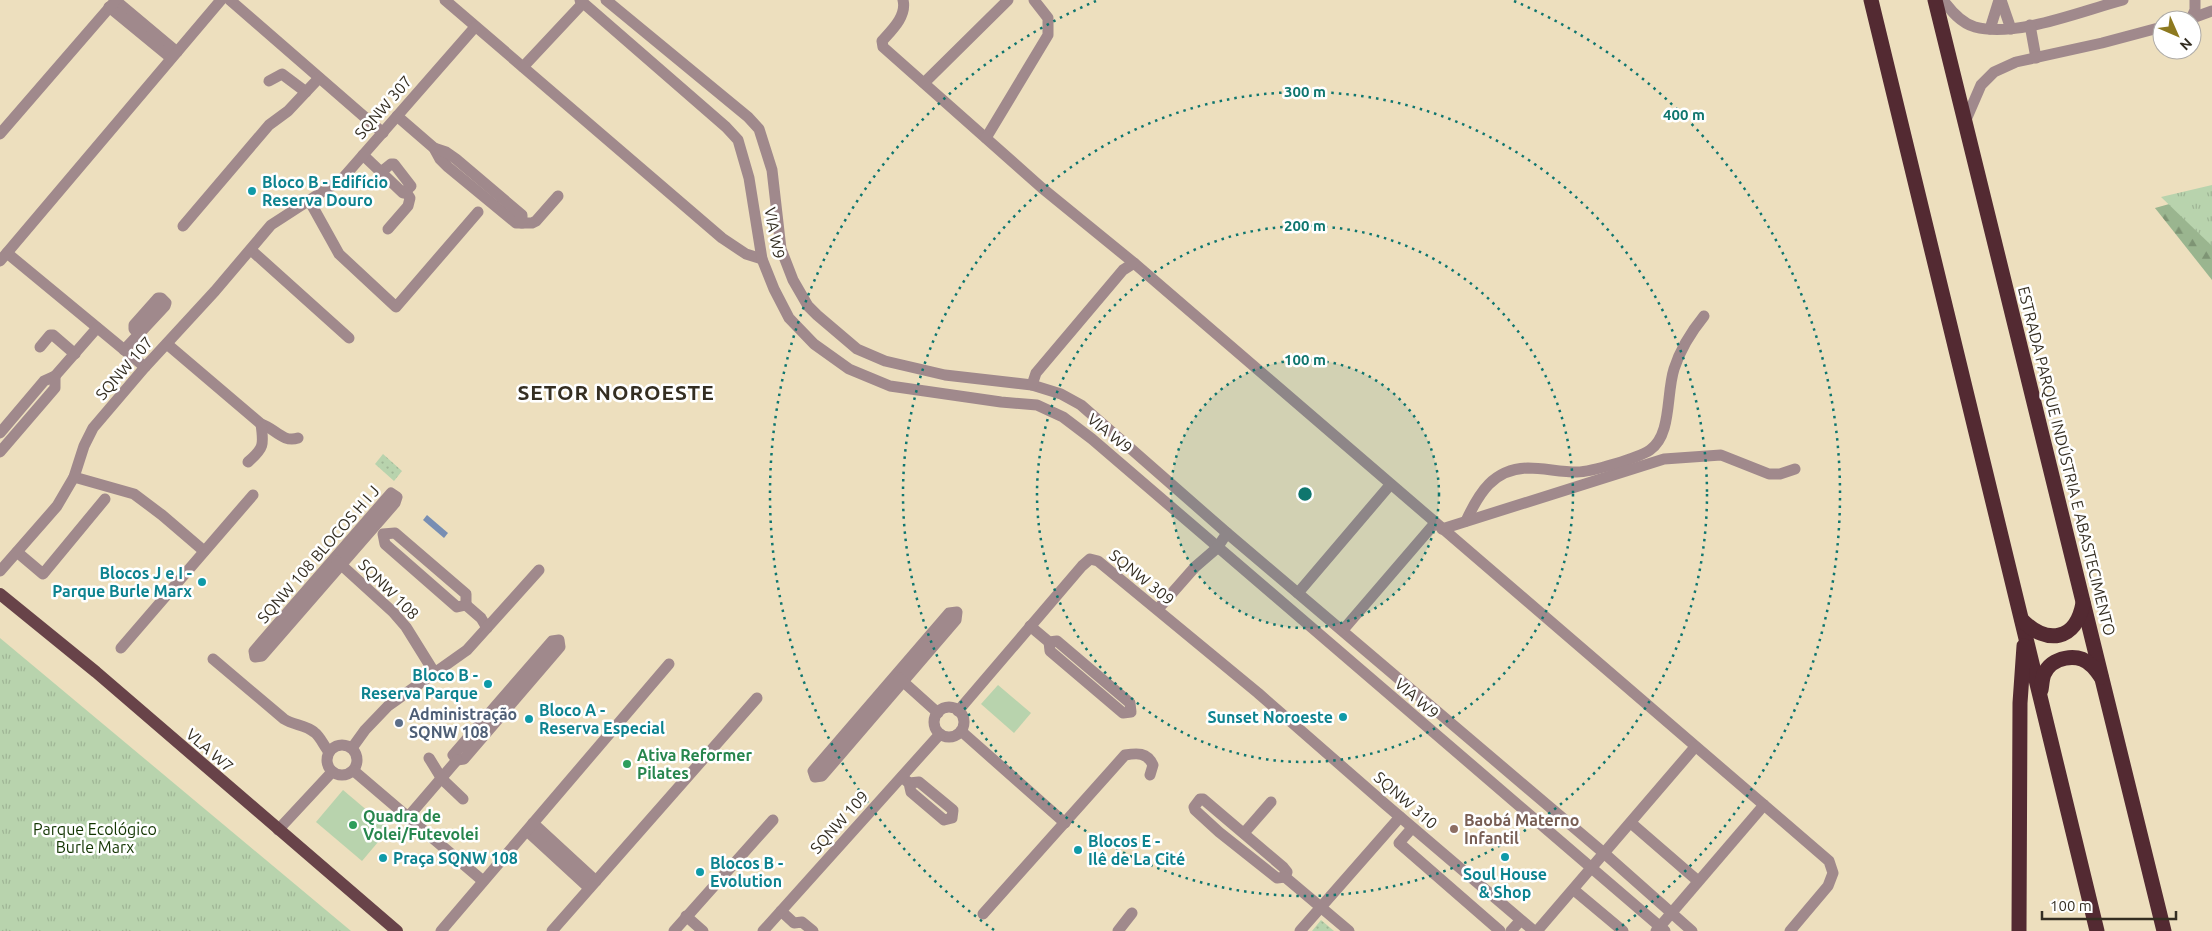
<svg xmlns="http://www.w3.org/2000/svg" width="2212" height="931" font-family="Ubuntu,sans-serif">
<defs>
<pattern id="grass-dots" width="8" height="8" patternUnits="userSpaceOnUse" patternTransform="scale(1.25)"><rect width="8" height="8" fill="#b8d3ad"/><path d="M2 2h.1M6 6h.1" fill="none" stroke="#9fb595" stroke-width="1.8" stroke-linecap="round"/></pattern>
<pattern id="forest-firs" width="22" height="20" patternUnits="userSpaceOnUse" patternTransform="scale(1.25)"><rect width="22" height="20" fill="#9ab58f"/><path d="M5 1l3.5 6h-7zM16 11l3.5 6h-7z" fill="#7e9474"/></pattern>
<pattern id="park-tufts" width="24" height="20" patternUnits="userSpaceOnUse" patternTransform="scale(1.25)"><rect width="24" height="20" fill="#b8d3ad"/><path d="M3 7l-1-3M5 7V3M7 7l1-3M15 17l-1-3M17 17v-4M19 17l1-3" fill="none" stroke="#9fb595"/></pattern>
</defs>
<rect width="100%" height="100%" fill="#eddfbe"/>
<g fill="url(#grass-dots)">
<path d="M383 454 402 471 394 481 375 464Z"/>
<path d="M1321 920 1334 931H1312Z"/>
</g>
<path fill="url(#forest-firs)" d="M2212 192V280L2155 208Z"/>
<g fill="url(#park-tufts)">
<path d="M2212 185V246L2161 197Z"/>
<path d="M0 638 351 931H0Z"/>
</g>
<g fill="#b8d3ad">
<path d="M998 685 1031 713 1014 733 981 704Z"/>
<path d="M343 790 389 829 362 861 316 822Z"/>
</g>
<path fill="#788eb3" d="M427 515 448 533 444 538 423 520Z"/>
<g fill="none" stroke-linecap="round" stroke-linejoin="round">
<g stroke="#a0898c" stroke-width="11">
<path d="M115 0 177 52"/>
<path d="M230 0 383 133"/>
<path d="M445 0 722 238 746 254 762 259"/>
<path d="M580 0 726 127 738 140 749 178 762 259 774 289 789 318 814 344 849 369 890 386 1001 402 1037 405 1063 417 1092 439 1665 931"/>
<path d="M606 0 748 117 759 129 772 170 781 249 793 280 808 306 817 315 857 349 885 361 945 375 1032 385 1061 394 1081 405 1227 533 1605 854 1692 931"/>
<path d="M903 0C907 16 892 30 882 41L883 47 1042 188 1134 263 1829 861 1833 873 1828 886 1790 931"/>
<path d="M1943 0C1951 11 1961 23 1975 27 2016 38 2081 11 2123 0"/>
<path d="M2001 0 2011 29"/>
<path d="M109 7 171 58"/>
<path d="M2191 19 2195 10V0"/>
<path d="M2187 20 2212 11"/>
<path d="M2030 25 2036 58"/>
<path d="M1990 29 1999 0"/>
<path d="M523 67 583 3"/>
<path d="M269 81 282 74 306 92"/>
<path d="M924 83 1008 0"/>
<path d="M397 116 434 148 440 159 448 167 516 223H532L536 221 558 196"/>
<path d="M1965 122 1981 85 1994 72 2016 62 2102 43 2162 27"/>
<path d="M0 134 116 0"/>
<path d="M986 138 1048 35V18L1034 0"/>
<path d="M434 148 446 152 456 159 522 215V223"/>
<path d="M363 155 403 193 411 186 394 164H391L381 172"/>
<path d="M309 200 339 254 396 307 478 212"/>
<path d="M183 226 269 125 288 111 319 78"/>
<path d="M388 229 408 206 410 198 406 192"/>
<path d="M251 250 349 338"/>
<path d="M7 253 145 367"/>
<path d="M0 261 221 0"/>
<path d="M167 344 261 424C275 428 282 443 298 438"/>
<path d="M40 347 50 335H53L75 354"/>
<path d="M124 350 165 306 166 303 161 298H158L134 325V329L139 334"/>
<path d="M1032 385 1036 373 1123 270 1134 263"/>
<path d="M0 433 44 381 55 376 97 328"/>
<path d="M0 452 55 388V376"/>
<path d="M248 462C264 448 264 445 261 424"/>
<path d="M74 477 134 494 162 515 204 551"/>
<path d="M391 493 397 497 395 503 262 656 255 657 254 651Z"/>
<path d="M1466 521C1479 493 1493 469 1528 468 1544 468 1560 472 1577 472 1591 472 1638 458 1650 450 1672 435 1666 394 1674 369 1680 350 1691 332 1704 316"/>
<path d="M1442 529 1664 459 1721 455 1769 474H1780L1795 469"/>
<path d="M395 533 466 594V605L457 607 385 544 383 534Z"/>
<path d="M17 552 43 574 105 499"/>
<path d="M337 561 393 612 406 627 434 672"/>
<path d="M0 571 57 506 74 477 84 446 93 428 145 367 215 291 271 225 342 179 475 27"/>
<path d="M1298 593 1390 485"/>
<path d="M466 605 481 618 487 628"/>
<path d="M1158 609 1195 567 1217 548 1227 533"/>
<path d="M957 612 956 620 822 776 815 777 813 771 949 613Z"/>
<path d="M1030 626 1049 642 1050 651 1123 713 1131 712 1130 703 1057 641 1049 642"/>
<path d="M1343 630 1435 523"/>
<path d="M559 640 560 647 464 759 457 760 453 755 552 641Z"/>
<path d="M121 648 253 495"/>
<path d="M213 659 284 719C293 725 306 725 314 732 320 736 324 746 329 752"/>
<path d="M899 678 938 713"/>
<circle cx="949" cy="722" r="15"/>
<path d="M958 711 1082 566 1090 559 1098 561 1258 693 1385 804 1534 931"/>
<path d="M961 731 1065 823"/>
<circle cx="342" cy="760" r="15"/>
<path d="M352 748 365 730 388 706 467 650 539 570"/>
<path d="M429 758 442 779 463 799"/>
<path d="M354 771 483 881"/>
<path d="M902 777 909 783 911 792 944 820 952 818 953 810 919 782 909 783"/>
<path d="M1200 799H1203L1283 867 1287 872 1285 877 1277 878 1219 832 1195 810 1194 807Z"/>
<path d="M408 817 457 760"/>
<path d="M533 823 596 881"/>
<path d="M1631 823 1698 881"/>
<path d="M1412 828 1399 843 1500 931"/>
<path d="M278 830 332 772"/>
<path d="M527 831 589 888"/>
<path d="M1244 833 1271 802"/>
<path d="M1285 877 1349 931"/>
<path d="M1574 890 1623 931"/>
<path d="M781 911 794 923 802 922 813 931"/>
<path d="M983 914 1125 755C1137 753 1147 752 1153 765L1150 775"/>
<path d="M686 916 703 931"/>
<path d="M441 931 669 664"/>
<path d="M552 931 757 698"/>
<path d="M674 931 773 820"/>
<path d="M763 931 940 734"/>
<path d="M1118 931 1132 913"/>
<path d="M1300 931 1400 817"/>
<path d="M1511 931 1520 921"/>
<path d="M1537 931 1695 747"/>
<path d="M1656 931 1764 805"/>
</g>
<path stroke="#684349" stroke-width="12" d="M0 594 96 672 397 931"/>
<g stroke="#532a32" stroke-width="15">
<path d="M1871 0 2097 931"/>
<path d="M1935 0 2164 931"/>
<path d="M2022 620C2047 645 2076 641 2083 603"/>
<path d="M2041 690C2042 685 2042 679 2044 674 2052 657 2077 652 2091 665 2095 668 2098 673 2101 677"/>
<path d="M2019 931 2020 703 2024 646"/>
</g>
</g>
<circle cx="1305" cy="494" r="134" fill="#0f766e" fill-opacity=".12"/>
<g fill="none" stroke="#0f766e" stroke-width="2.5" stroke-dasharray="2.5 5">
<circle cx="1305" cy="494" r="134"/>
<circle cx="1305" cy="494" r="268"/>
<circle cx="1305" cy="494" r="402"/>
<path d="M994 930A536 536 0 0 1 1096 1M1514 1A536 536 0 0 1 1616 930"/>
</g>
<g fill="#0f9aa8" stroke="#fff" stroke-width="2">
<circle cx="252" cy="191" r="5"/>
<circle cx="202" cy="582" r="5"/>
<circle cx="488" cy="684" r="5"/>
<circle cx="1343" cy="717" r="5"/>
<circle cx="529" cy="719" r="5"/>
<circle cx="1078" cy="850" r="5"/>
<circle cx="1505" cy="857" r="5"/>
<circle cx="383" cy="858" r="5"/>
<circle cx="700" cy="872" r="5"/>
</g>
<circle fill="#5c6f8a" stroke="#fff" stroke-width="2" cx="399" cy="723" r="5"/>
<g fill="#2e9e5b" stroke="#fff" stroke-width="2">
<circle cx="627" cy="764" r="5"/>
<circle cx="353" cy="825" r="5"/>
</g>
<circle fill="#8d6e63" stroke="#fff" stroke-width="2" cx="1454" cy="829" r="5"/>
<g text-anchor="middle" stroke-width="5" stroke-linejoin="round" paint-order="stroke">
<g font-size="16" fill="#342e22" stroke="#fff">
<text transform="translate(383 107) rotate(-49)" y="6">SQNW 307</text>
<text transform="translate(775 233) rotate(79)" y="6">VIA W9</text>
<text transform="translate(124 368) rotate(-49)" y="6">SQNW 107</text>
<text transform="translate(1110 433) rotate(39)" y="6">VIA W9</text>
<text transform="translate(2067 461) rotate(76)" y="6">ESTRADA PARQUE INDÚSTRIA E ABASTECIMENTO</text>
<text transform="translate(318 554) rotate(-49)" y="6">SQNW 108 BLOCOS H I J</text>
<text transform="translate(1142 577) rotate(39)" y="6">SQNW 309</text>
<text transform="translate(389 589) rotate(45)" y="6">SQNW 108</text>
<text transform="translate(1417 698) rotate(41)" y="6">VIA W9</text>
<text transform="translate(210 750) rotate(41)" y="6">VLA W7</text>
<text transform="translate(1406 800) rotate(41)" y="6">SQNW 310</text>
<text transform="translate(839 822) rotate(-48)" y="6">SQNW 109</text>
</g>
<g font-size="16" font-weight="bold" fill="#0d838f" stroke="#fff" text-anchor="start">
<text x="262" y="188">Bloco B - Edifício<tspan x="262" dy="18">Reserva Douro</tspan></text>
<text x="192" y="579" text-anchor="end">Blocos J e I -<tspan x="192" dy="18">Parque Burle Marx</tspan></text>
<text x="478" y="681" text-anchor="end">Bloco B -<tspan x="478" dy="18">Reserva Parque</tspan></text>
<text x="539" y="716">Bloco A -<tspan x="539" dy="18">Reserva Especial</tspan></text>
<text x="1333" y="723" text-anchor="end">Sunset Noroeste</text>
<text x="1088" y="847">Blocos E -<tspan x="1088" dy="18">Ilê de La Cité</tspan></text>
<text x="393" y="864">Praça SQNW 108</text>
<text x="710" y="869">Blocos B -<tspan x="710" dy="18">Evolution</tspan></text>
<text x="1505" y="880" text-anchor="middle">Soul House<tspan x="1505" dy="18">&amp; Shop</tspan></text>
</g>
<g font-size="16" font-weight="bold" fill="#4e5e75" stroke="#fff" text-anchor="start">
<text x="409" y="720">Administração<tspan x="409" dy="18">SQNW 108</tspan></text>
</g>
<g font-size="16" font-weight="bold" fill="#27864d" stroke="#fff" text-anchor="start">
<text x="637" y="761">Ativa Reformer<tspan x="637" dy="18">Pilates</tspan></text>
<text x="363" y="822">Quadra de<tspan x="363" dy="18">Volei/Futevolei</tspan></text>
</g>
<g font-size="16" font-weight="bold" fill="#785e54" stroke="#fff" text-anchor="start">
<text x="1464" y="826">Baobá Materno<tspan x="1464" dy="18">Infantil</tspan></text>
</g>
<g font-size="16" fill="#123500" stroke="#fff">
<text x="95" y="835">Parque Ecológico<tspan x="95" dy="18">Burle Marx</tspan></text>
</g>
<g font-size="21" font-weight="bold" letter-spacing="1" fill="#342e22" stroke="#fff">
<text x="616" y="400">SETOR NOROESTE</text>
</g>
</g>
<circle cx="1305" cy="494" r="8" fill="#0f766e" stroke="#fff" stroke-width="2.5"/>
<g font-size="15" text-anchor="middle" font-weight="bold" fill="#0f766e" stroke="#fff" stroke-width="5" stroke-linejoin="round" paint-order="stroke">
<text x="1305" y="97">300 m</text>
<text x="1684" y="120">400 m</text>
<text x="1305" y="231">200 m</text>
<text x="1305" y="365">100 m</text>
</g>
<g transform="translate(2177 35) rotate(135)"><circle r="24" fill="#ffffff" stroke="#aeaba7"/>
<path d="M0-4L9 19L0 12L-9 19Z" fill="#8d791f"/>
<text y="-8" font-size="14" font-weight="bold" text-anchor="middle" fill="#342e22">N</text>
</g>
<path d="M2042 911v8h134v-8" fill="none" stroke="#342e22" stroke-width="2.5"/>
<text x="2050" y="911" font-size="15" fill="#342e22" stroke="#ffffff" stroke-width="4" paint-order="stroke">100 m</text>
</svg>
